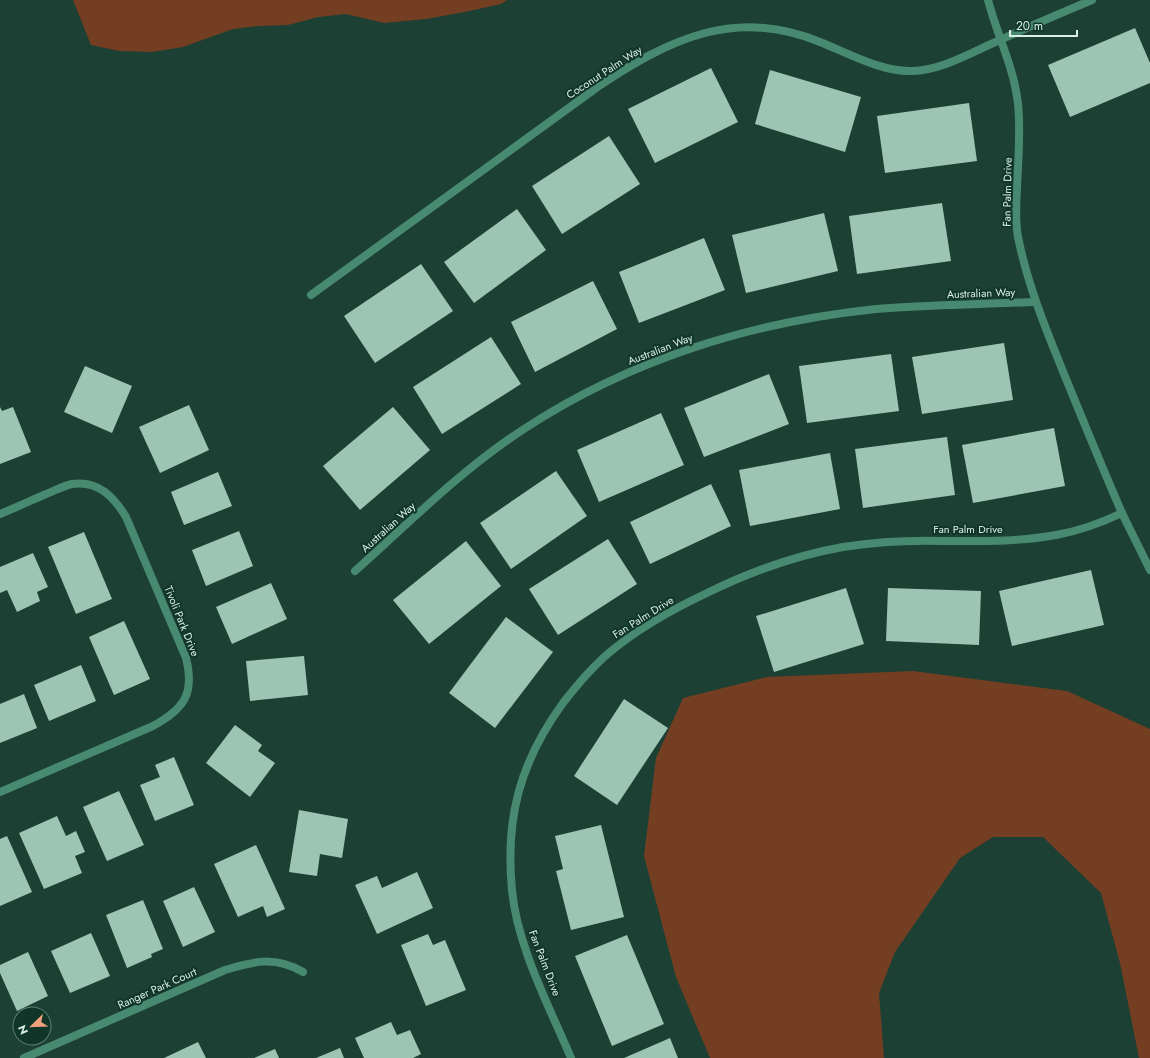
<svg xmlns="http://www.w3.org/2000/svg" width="1150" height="1058" font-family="Jost,sans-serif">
<rect width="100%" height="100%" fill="#1c4033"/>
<g fill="#743e23">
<path d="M73 0H507L501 4 465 12 426 19 384 23 346 14 318 17 288 25 259 26 233 29 183 47 152 52 119 51 91 45Z"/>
<path d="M913 671 1067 691 1150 729V1058H1139L1120 963 1101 893 1043 837H993L960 858 895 952 879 993 884 1058H710L676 977 644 856 656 758 683 698 767 677Z"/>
</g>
<g fill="#9dc5b4">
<path d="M1135 28 1150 63V83L1070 117 1048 65Z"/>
<path d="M711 68 738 122 655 163 628 109Z"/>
<path d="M770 70 861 97 845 152 755 124Z"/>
<path d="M969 103 977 161 885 173 877 116Z"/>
<path d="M609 136 640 184 562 234 532 186Z"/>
<path d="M942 203 951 261 857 274 849 216Z"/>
<path d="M517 209 546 250 474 303 444 262Z"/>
<path d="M824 213 838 271 746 293 732 235Z"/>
<path d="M704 238 725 290 639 323 619 272Z"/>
<path d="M421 264 453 311 375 363 344 316Z"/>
<path d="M593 281 617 329 535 372 511 322Z"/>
<path d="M491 337 521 384 442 434 413 387Z"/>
<path d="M1004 343 1013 400 922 414 912 357Z"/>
<path d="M891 354 899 411 807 423 799 366Z"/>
<path d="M85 366 132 386 112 433 64 412Z"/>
<path d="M769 374 789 424 704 457 684 408Z"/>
<path d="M189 405 209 450 160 473 139 427Z"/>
<path d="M0 407 2 411 13 407 31 452 0 464Z"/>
<path d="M393 407 430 450 360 510 323 466Z"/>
<path d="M661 413 684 465 599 502 577 450Z"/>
<path d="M1054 428 1065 486 973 503 962 445Z"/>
<path d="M947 437 955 495 863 508 855 449Z"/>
<path d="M830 453 840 509 750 526 739 470Z"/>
<path d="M556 471 587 516 511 569 480 523Z"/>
<path d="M218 472 232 506 184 525 171 492Z"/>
<path d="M711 484 731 526 650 564 630 522Z"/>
<path d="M239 531 253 566 206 586 192 550Z"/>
<path d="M84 532 112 599 76 614 48 547Z"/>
<path d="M608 539 637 584 558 635 529 589Z"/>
<path d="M466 541 501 586 429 644 393 600Z"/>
<path d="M33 553 48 587 37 592 40 601 17 612 7 590 0 593V567Z"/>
<path d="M1091 570 1104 625 1012 646 999 591Z"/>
<path d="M271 583 287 619 232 644 216 607Z"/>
<path d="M846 588 864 644 774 672 756 616Z"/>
<path d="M888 588 981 591 979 645 886 641Z"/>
<path d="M506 617 553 652 495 728 449 693Z"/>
<path d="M124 621 150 679 114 695 89 637Z"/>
<path d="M304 656 308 695 250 701 246 661Z"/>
<path d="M81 665 96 701 49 721 34 685Z"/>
<path d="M24 694 37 728 0 743V704Z"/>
<path d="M624 699 668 728 617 805 574 776Z"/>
<path d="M235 725 262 745 258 751 275 763 250 797 206 763Z"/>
<path d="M174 757 194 805 155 821 140 785 160 777 155 765Z"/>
<path d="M119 791 144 845 107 861 83 807Z"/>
<path d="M299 810 348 819 342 858 320 854 317 876 289 872Z"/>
<path d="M57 816 66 836 76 831 85 852 75 856 82 873 44 889 19 833Z"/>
<path d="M601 825 624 917 571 930 556 871 563 869 555 836Z"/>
<path d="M7 836 32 892 0 906V839Z"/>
<path d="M256 845 285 909 267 917 263 906 238 917 214 864Z"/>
<path d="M417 872 433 908 377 934 355 885 377 876 382 888Z"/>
<path d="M194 887 215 932 183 947 163 901Z"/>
<path d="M143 900 163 949 151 954 152 957 127 968 106 915Z"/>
<path d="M91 933 110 976 70 993 51 951Z"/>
<path d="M428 934 433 945 445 940 466 990 426 1006 401 945Z"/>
<path d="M627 935 664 1024 612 1046 575 956Z"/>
<path d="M28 952 48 996 17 1011 0 973V965Z"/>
<path d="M391 1022 397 1035 410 1030 421 1054 413 1058H364L355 1038Z"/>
<path d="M670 1038 678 1058H624Z"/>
<path d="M198 1042 206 1058H164Z"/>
<path d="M340 1048 344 1058H316Z"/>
<path d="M275 1049 279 1058H254Z"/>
</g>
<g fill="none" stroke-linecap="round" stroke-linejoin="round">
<g stroke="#488971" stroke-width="8">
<path d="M988 0C997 35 1014 67 1018 104 1021 132 1018 160 1017 188 1016 204 1015 221 1018 237 1029 292 1052 344 1073 396 1089 435 1105 474 1122 513 1131 532 1141 551 1150 570"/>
<path d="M311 295 599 86C669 39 736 7 820 42 848 53 881 72 912 71 943 70 972 52 1000 40 1030 26 1061 13 1092 0"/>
<path d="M0 514C15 508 30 501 46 494 54 491 63 486 72 484 98 480 114 497 126 517L186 658C195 694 184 709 153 726L0 792"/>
<path d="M355 571C410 522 462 469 524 429 629 360 751 322 876 309 901 307 927 306 952 305 980 304 1008 303 1035 302"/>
<path d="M24 1058 225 970C254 961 275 956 303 972"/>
<path d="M571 1058C549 1006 517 946 512 890 505 818 520 762 563 703 577 685 592 667 610 652 639 628 673 609 707 593 750 572 797 555 843 547 876 542 909 540 942 541 980 541 1019 542 1056 535 1079 531 1101 523 1122 513"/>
</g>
</g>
<g text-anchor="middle" stroke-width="4" stroke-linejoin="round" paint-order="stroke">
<g font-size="11" fill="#dbefe6" stroke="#103629">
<text transform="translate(604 72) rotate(-33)" y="4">Coconut Palm Way</text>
<text transform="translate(1007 192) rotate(-89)" y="4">Fan Palm Drive</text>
<text transform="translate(981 293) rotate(-2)" y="4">Australian Way</text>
<text transform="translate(660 349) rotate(-21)" y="4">Australian Way</text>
<text transform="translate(388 527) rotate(-42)" y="4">Australian Way</text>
<text x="968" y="533">Fan Palm Drive</text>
<text transform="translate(643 617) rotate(-32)" y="4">Fan Palm Drive</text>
<text transform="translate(182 621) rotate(68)" y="4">Tivoli Park Drive</text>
<text transform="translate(545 963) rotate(69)" y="4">Fan Palm Drive</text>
<text transform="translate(157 988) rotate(-24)" y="4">Ranger Park Court</text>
</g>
</g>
<g transform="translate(32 1026) rotate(247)"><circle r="19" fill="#103629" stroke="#618075"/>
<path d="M0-3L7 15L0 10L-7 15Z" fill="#f1a17c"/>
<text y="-6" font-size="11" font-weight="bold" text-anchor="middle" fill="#dbefe6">N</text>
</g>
<path d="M1010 30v6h67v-6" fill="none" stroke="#dbefe6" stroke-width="2"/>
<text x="1016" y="30" font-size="12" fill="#dbefe6" stroke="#103629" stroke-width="3" paint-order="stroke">20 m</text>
</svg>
